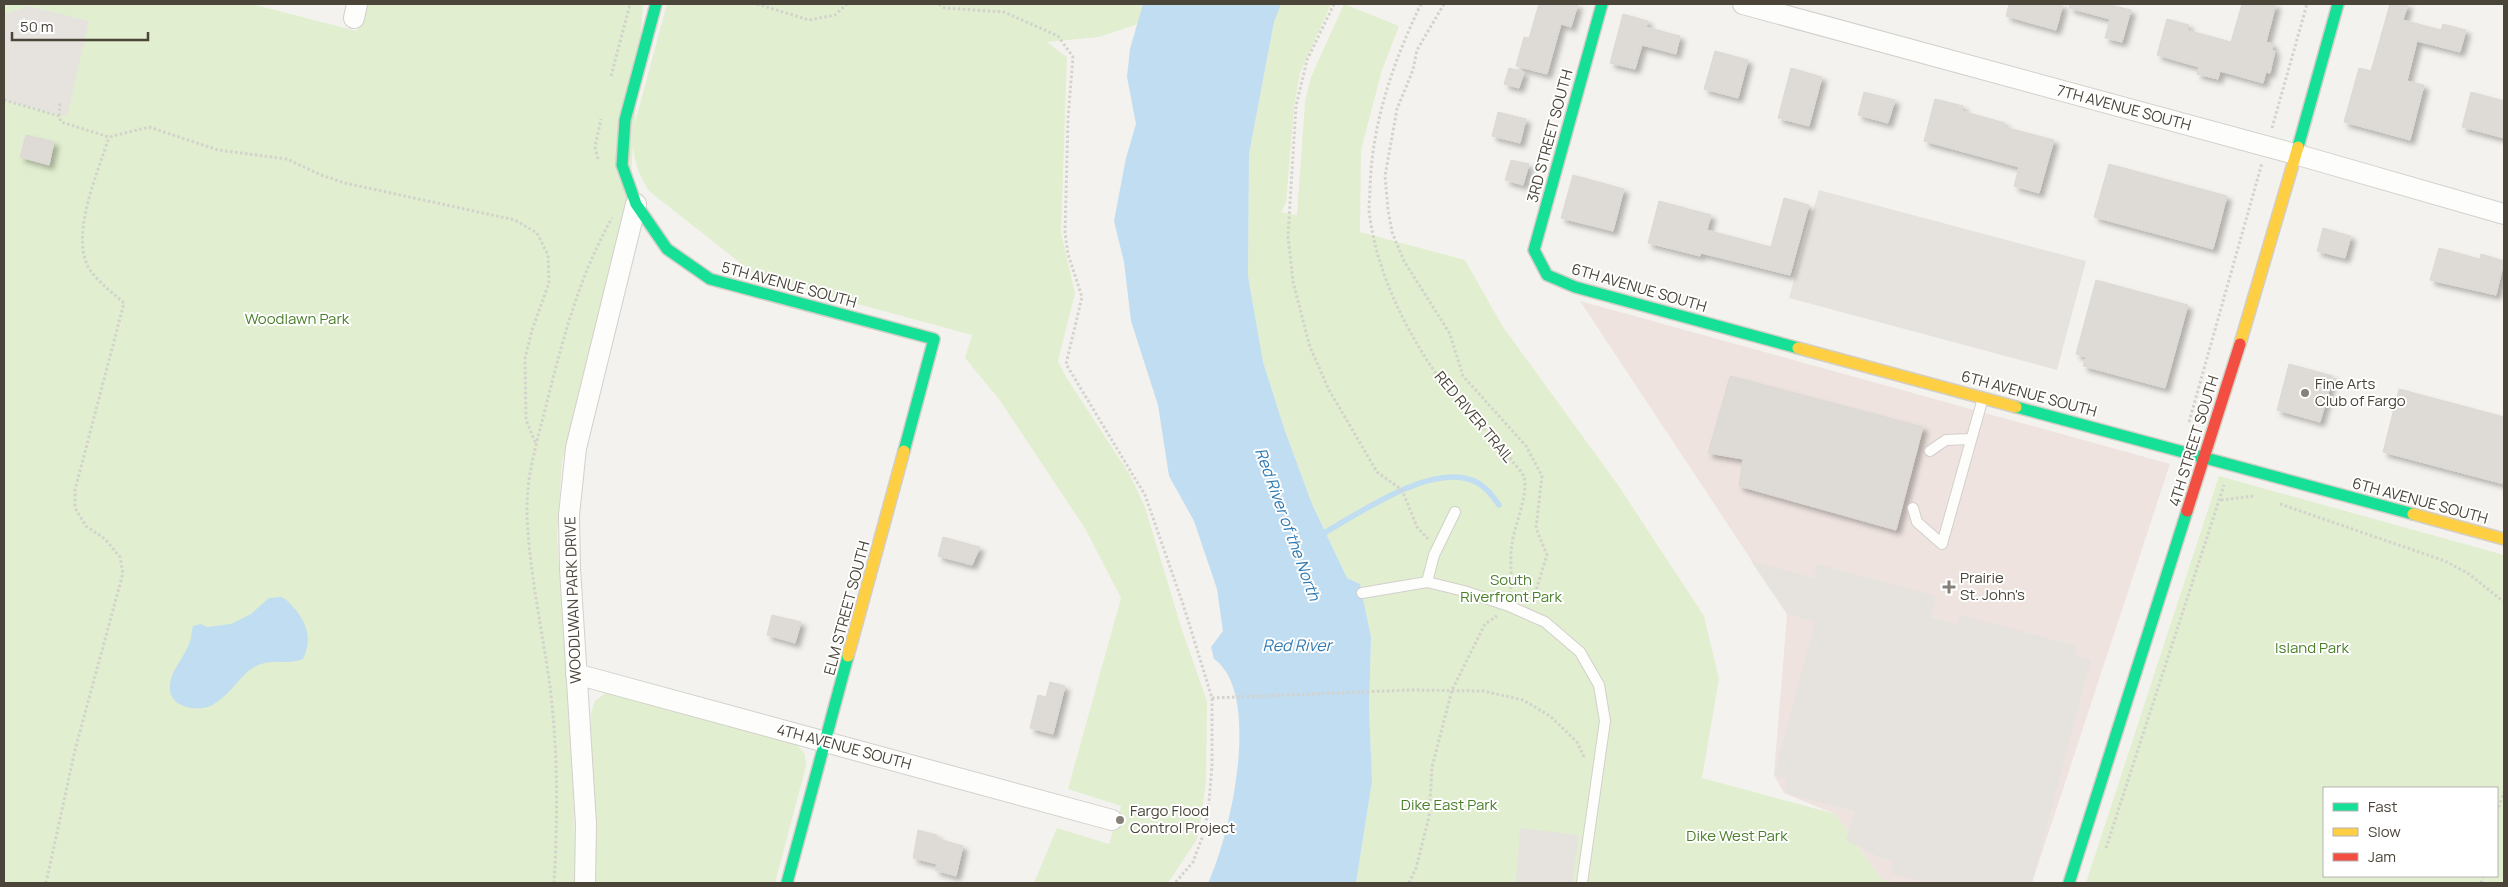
<svg xmlns="http://www.w3.org/2000/svg" width="2508" height="887" font-family="Manrope,sans-serif">
<defs>
<filter id="shadow"><feDropShadow dx="4.5" dy="4.5" stdDeviation="2.5" flood-color="#0004"/></filter>
</defs>
<rect width="100%" height="100%" fill="#f4f2ee"/>
<path fill="#eee3df" d="M1580 301 2170 464 2032 883H1895L1882 880 1835 814 1784 793 1774 775 1787 614Z"/>
<g fill="#e1eecf" fill-rule="evenodd">
<path d="M4 4H251L357 31 367 4H643L628 217 562 461 557 536 573 784 576 883H4Z"/>
<path d="M667 4H1143L1138 24 1099 37 1047 42 1067 57 1061 232 1075 293 1058 361 1066 377 1130 475 1145 507 1181 627 1207 701 1206 782 1200 825 1197 839 1168 883H1034L1057 828 1109 844 1121 806 1068 789 1121 598 1086 530 999 399 965 358 972 335 758 277 649 191C636 171 632 154 633 130Z"/>
<path d="M1281 4H1331L1300 73 1294 107 1286 203 1281 212 1297 215 1305 102 1311 77 1344 4 1399 26 1382 70 1361 150 1360 232 1465 260 1503 327 1618 485 1704 616 1719 679 1702 778 1835 814 1882 880 1895 883H1356L1372 781 1369 709 1371 637 1360 584 1347 578 1312 504 1285 431 1263 362 1248 276 1249 154 1274 22Z"/>
<path d="M2219 476 2504 555V883H2086ZM2324 788H2497V876H2324Z"/>
<path d="M607 692 795 743 805 754 806 766 775 883H593L597 832 590 736 591 712 595 701Z"/>
</g>
<g fill="#e6e3df">
<path d="M29 6 89 21 67 116 4 100V14Z"/>
<path d="M1819 190 2086 261 2057 370 1789 298Z"/>
<path d="M1751 561 1814 578 1817 564 1936 596 1931 617 1957 624 1960 615 2077 646 2075 655 2091 660 2032 883H1929L1891 873 1893 861 1877 856 1846 841 1854 811 1784 793 1787 779 1774 775 1815 622 1787 614Z"/>
<path d="M1520 828 1579 835 1572 883H1516Z"/>
</g>
<g fill="#c0ddf1">
<path d="M1143 4H1281L1274 22 1249 154 1248 276 1263 362 1285 431 1312 504 1347 578 1360 584 1371 637 1369 709 1372 781 1356 883H1208C1230 837 1263 693 1214 659L1211 647 1223 631 1217 589 1194 521 1169 476 1158 405 1131 321 1124 262 1114 221 1126 158 1136 124 1127 77 1130 49Z"/>
<path d="M281 597C288 600 291 605 296 610 308 627 312 639 303 659 285 666 277 657 256 666 243 672 234 689 222 698 219 700 214 705 210 706 197 712 170 707 170 689 169 672 183 660 189 644 192 638 191 632 193 626L201 624 207 627 231 624 251 614 269 598Z"/>
</g>
<g fill="none" stroke-linecap="round" stroke-linejoin="round">
<path stroke="#c0ddf1" stroke-width="5.5" d="M1326 532C1362 511 1430 465 1471 480 1484 484 1492 495 1499 505"/>
</g>
<g fill="#dedbd6" stroke="#dcd9d4" filter="url(#shadow)">
<path d="M1539 4H1578L1571 27 1561 24 1547 74 1516 66 1524 37 1529 38Z"/>
<path d="M2009 4H2063L2056 30 2006 16Z"/>
<path d="M2070 4H2106L2131 10 2122 42 2105 38 2110 19 2069 8Z"/>
<path d="M2242 4H2276L2266 42 2273 44 2272 50 2275 51 2270 73 2266 72 2263 83 2220 71 2218 79 2197 74 2199 67 2157 55 2167 19 2189 25 2187 30 2231 42Z"/>
<path d="M2390 4H2408L2403 20 2441 30 2443 24 2466 30 2460 52 2417 41 2407 81 2424 85 2410 140 2344 122 2359 68 2371 71Z"/>
<path d="M1623 14 1648 21 1646 27 1680 36 1676 54 1642 45 1635 69 1610 63Z"/>
<path d="M1715 51 1748 60 1738 98 1704 89Z"/>
<path d="M1509 68 1524 72 1519 88 1504 84Z"/>
<path d="M1791 68 1822 77 1809 126 1778 118Z"/>
<path d="M1864 92 1895 100 1888 123 1858 115Z"/>
<path d="M2471 92 2504 101V138L2462 127Z"/>
<path d="M1935 99 1963 106 1962 111 2005 123 2004 127 2054 140 2039 193 2014 186 2019 167 1924 141Z"/>
<path d="M1498 112 1526 119 1520 143 1492 136Z"/>
<path d="M26 135 54 142 49 165 20 157Z"/>
<path d="M1511 160 1529 164 1523 185 1505 180Z"/>
<path d="M2109 164 2227 196 2213 249 2094 217Z"/>
<path d="M1573 175 1624 189 1613 231 1561 218Z"/>
<path d="M1784 198 1809 205 1790 275 1701 253 1700 256 1648 243 1659 201 1711 215 1707 230 1771 247Z"/>
<path d="M2323 228 2351 236 2345 258 2317 251Z"/>
<path d="M2439 248 2480 259 2481 254 2504 261 2496 295 2430 280Z"/>
<path d="M2096 280 2188 305 2165 388 2083 366 2086 357 2076 354Z"/>
<path d="M2289 364 2333 376 2320 422 2277 410Z"/>
<path d="M1730 376 1923 427 1896 530 1739 486 1743 459 1708 453Z"/>
<path d="M2399 389 2504 417V484L2383 452Z"/>
<path d="M943 537 980 547 972 565 938 556Z"/>
<path d="M772 615 801 622 795 643 767 635Z"/>
<path d="M1050 682 1065 686 1053 734 1030 728 1038 695 1046 697Z"/>
<path d="M918 830 937 835 936 838 963 846 956 876 935 870 937 864 913 858Z"/>
</g>
<g fill="none" stroke-linecap="round" stroke-linejoin="round">
<g stroke="#d2d0cb" stroke-width="12">
<g id="lane">
<path d="M1930 451 1946 440 1971 439"/>
<path d="M1913 508 1917 522 1942 544 1983 398"/>
<path d="M1427 582 1434 555 1455 512"/>
<path d="M1362 593 1427 582 1464 591 1509 606 1545 622 1580 652 1599 685 1605 721 1582 883"/>
</g>
</g>
<g stroke="#d2d0cb" stroke-width="22">
<g id="street">
<path d="M1743 4 2295 154 2504 214"/>
<path d="M354 18 357 4"/>
<path d="M576 674 1112 820"/>
<path d="M585 883 586 824 570 569 569 515 576 448 636 204"/>
</g>
</g>
<g stroke="#d3cfc5" stroke-width="14">
<g id="fast">
<path d="M656 4 625 120 622 165 636 204 667 249 710 279 934 339 904 451"/>
<path d="M1602 4 1534 250 1547 275 1575 287 1798 348"/>
<path d="M2298 147 2338 4"/>
<path d="M2016 407 2413 514"/>
<path d="M787 883 848 656"/>
<path d="M2069 883 2187 511"/>
</g>
</g>
<g stroke="#d3cfc5" stroke-width="14">
<g id="slow">
<path d="M2240 344 2298 147"/>
<path d="M1798 348 2016 407"/>
<path d="M2413 514 2504 539"/>
<path d="M848 656 904 451"/>
</g>
</g>
<g stroke="#d3cfc5" stroke-width="14">
<path id="jam" d="M2187 511 2240 344"/>
</g>
<g stroke="#d3d2cc" stroke-width="3" stroke-dasharray="2.5 2.5" stroke-linecap="butt">
<path d="M757 4 809 20 835 15 847 4"/>
<path d="M939 4 945 8 1004 12 1058 36 1073 57 1068 118 1065 233 1068 254 1082 297 1066 364 1145 495 1183 604 1212 698V766L1208 813 1202 838 1193 862 1175 883"/>
<path d="M1334 4 1307 60 1296 106 1288 236 1293 282 1310 347 1329 390 1377 472 1402 490 1417 527 1428 539"/>
<path d="M1421 4C1393 62 1372 123 1370 188 1370 198 1368 209 1370 218 1378 277 1410 339 1445 386 1466 413 1493 434 1513 462 1516 466 1522 472 1524 477 1529 493 1514 527 1512 544 1509 560 1513 577 1510 593"/>
<path d="M1444 4 1417 50 1413 70 1397 109 1385 176 1388 210 1392 232 1404 261 1450 334 1463 376 1526 446 1542 476 1536 528 1547 555 1532 603"/>
<path d="M611 76 630 4"/>
<path d="M4 100 59 116 61 122 109 137 149 127 218 150 287 159 321 175 345 183 515 220 537 233 548 255 549 283 532 330 525 358 526 420 536 444"/>
<path d="M59 116 60 102"/>
<path d="M2272 128 2307 4"/>
<path d="M598 159 595 147 601 119"/>
<path d="M2189 422 2262 163"/>
<path d="M2221 500 2255 496"/>
<path d="M2280 504 2445 561 2469 574 2504 602"/>
<path d="M1212 698 1411 690 1483 691 1523 700 1550 716 1577 742 1585 759"/>
<path d="M2497 812 2504 792"/>
<path d="M2106 848 2224 485"/>
<path d="M46 883 75 750 123 573 120 557 105 539 86 526 75 508V490L124 303C114 294 102 285 93 274 66 242 98 173 109 137"/>
<path d="M554 883C558 818 558 744 549 679 541 624 529 569 527 514 526 476 537 442 546 406 562 342 579 276 612 218"/>
<path d="M1409 883 1416 868 1429 817 1432 767 1452 690 1485 624 1497 616"/>
<path d="M2481 883 2483 876"/>
</g>
<use href="#lane" stroke="#fdfdfc" stroke-width="10"/>
<use href="#street" stroke="#fdfdfc" stroke-width="20"/>
<use href="#fast" stroke="#16e098" stroke-width="11"/>
<use href="#slow" stroke="#ffcf43" stroke-width="11"/>
<use href="#jam" stroke="#f24e42" stroke-width="11"/>
</g>
<g fill="#868178" stroke="#fff" stroke-width="2">
<circle cx="2305" cy="393" r="5"/>
<path d="M1946.5 579.5h5v5h5v5h-5v5h-5v-5h-5v-5h5z"/>
<circle cx="1120" cy="820" r="5"/>
</g>
<g text-anchor="middle" stroke-width="4" stroke-linejoin="round" paint-order="stroke">
<g font-size="15" fill="#4b4439" stroke="#fff">
<text transform="translate(2124 108) rotate(15)" y="5">7TH AVENUE SOUTH</text>
<text transform="translate(1550 136) rotate(-75)" y="5">3RD STREET SOUTH</text>
<text transform="translate(789 285) rotate(15)" y="5">5TH AVENUE SOUTH</text>
<text transform="translate(1639 288) rotate(16)" y="5">6TH AVENUE SOUTH</text>
<text transform="translate(2029 394) rotate(15)" y="5">6TH AVENUE SOUTH</text>
<text transform="translate(1474 417) rotate(50)" y="5">RED RIVER TRAIL</text>
<text transform="translate(2194 441) rotate(-73)" y="5">4TH STREET SOUTH</text>
<text transform="translate(2420 501) rotate(15)" y="5">6TH AVENUE SOUTH</text>
<text transform="translate(573 600) rotate(-92)" y="5">WOODLWAN PARK DRIVE</text>
<text transform="translate(847 608) rotate(-75)" y="5">ELM STREET SOUTH</text>
<text transform="translate(844 747) rotate(15)" y="5">4TH AVENUE SOUTH</text>
</g>
<g font-size="15" fill="#4a7f2a" stroke="#fff">
<text x="297" y="324">Woodlawn Park</text>
<text x="1511" y="585">South<tspan x="1511" dy="17">Riverfront Park</tspan></text>
<text x="2312" y="653">Island Park</text>
<text x="1449" y="810">Dike East Park</text>
<text x="1737" y="841">Dike West Park</text>
</g>
<g font-size="15" fill="#4b4439" stroke="#fff" text-anchor="start">
<text x="2315" y="389">Fine Arts<tspan x="2315" dy="17">Club of Fargo</tspan></text>
<text x="1960" y="583">Prairie<tspan x="1960" dy="17">St. John's</tspan></text>
<text x="1130" y="816">Fargo Flood<tspan x="1130" dy="17">Control Project</tspan></text>
</g>
<g font-size="16" font-style="italic" fill="#2e7ab2" stroke="#fff">
<text transform="translate(1288 524) rotate(70)" y="6">Red River of the North</text>
<text x="1297" y="651">Red River</text>
</g>
</g>
<rect width="2508" height="887" fill="none" stroke="#4b4439" stroke-width="10"/>
<rect x="2323" y="787" width="175" height="90" fill="#ffffff" stroke="#b7b4b0"/>
<rect x="2333" y="803" width="25" height="8" fill="#16e098" stroke="#b7b4b0"/>
<text x="2368" y="812" font-size="15" fill="#4b4439">Fast</text>
<rect x="2333" y="828" width="25" height="8" fill="#ffcf43" stroke="#b7b4b0"/>
<text x="2368" y="837" font-size="15" fill="#4b4439">Slow</text>
<rect x="2333" y="853" width="25" height="8" fill="#f24e42" stroke="#b7b4b0"/>
<text x="2368" y="862" font-size="15" fill="#4b4439">Jam</text>
<path d="M12 32v8h136v-8" fill="none" stroke="#4b4439" stroke-width="2.5"/>
<text x="20" y="32" font-size="15" fill="#4b4439" stroke="#ffffff" stroke-width="4" paint-order="stroke">50 m</text>
</svg>
